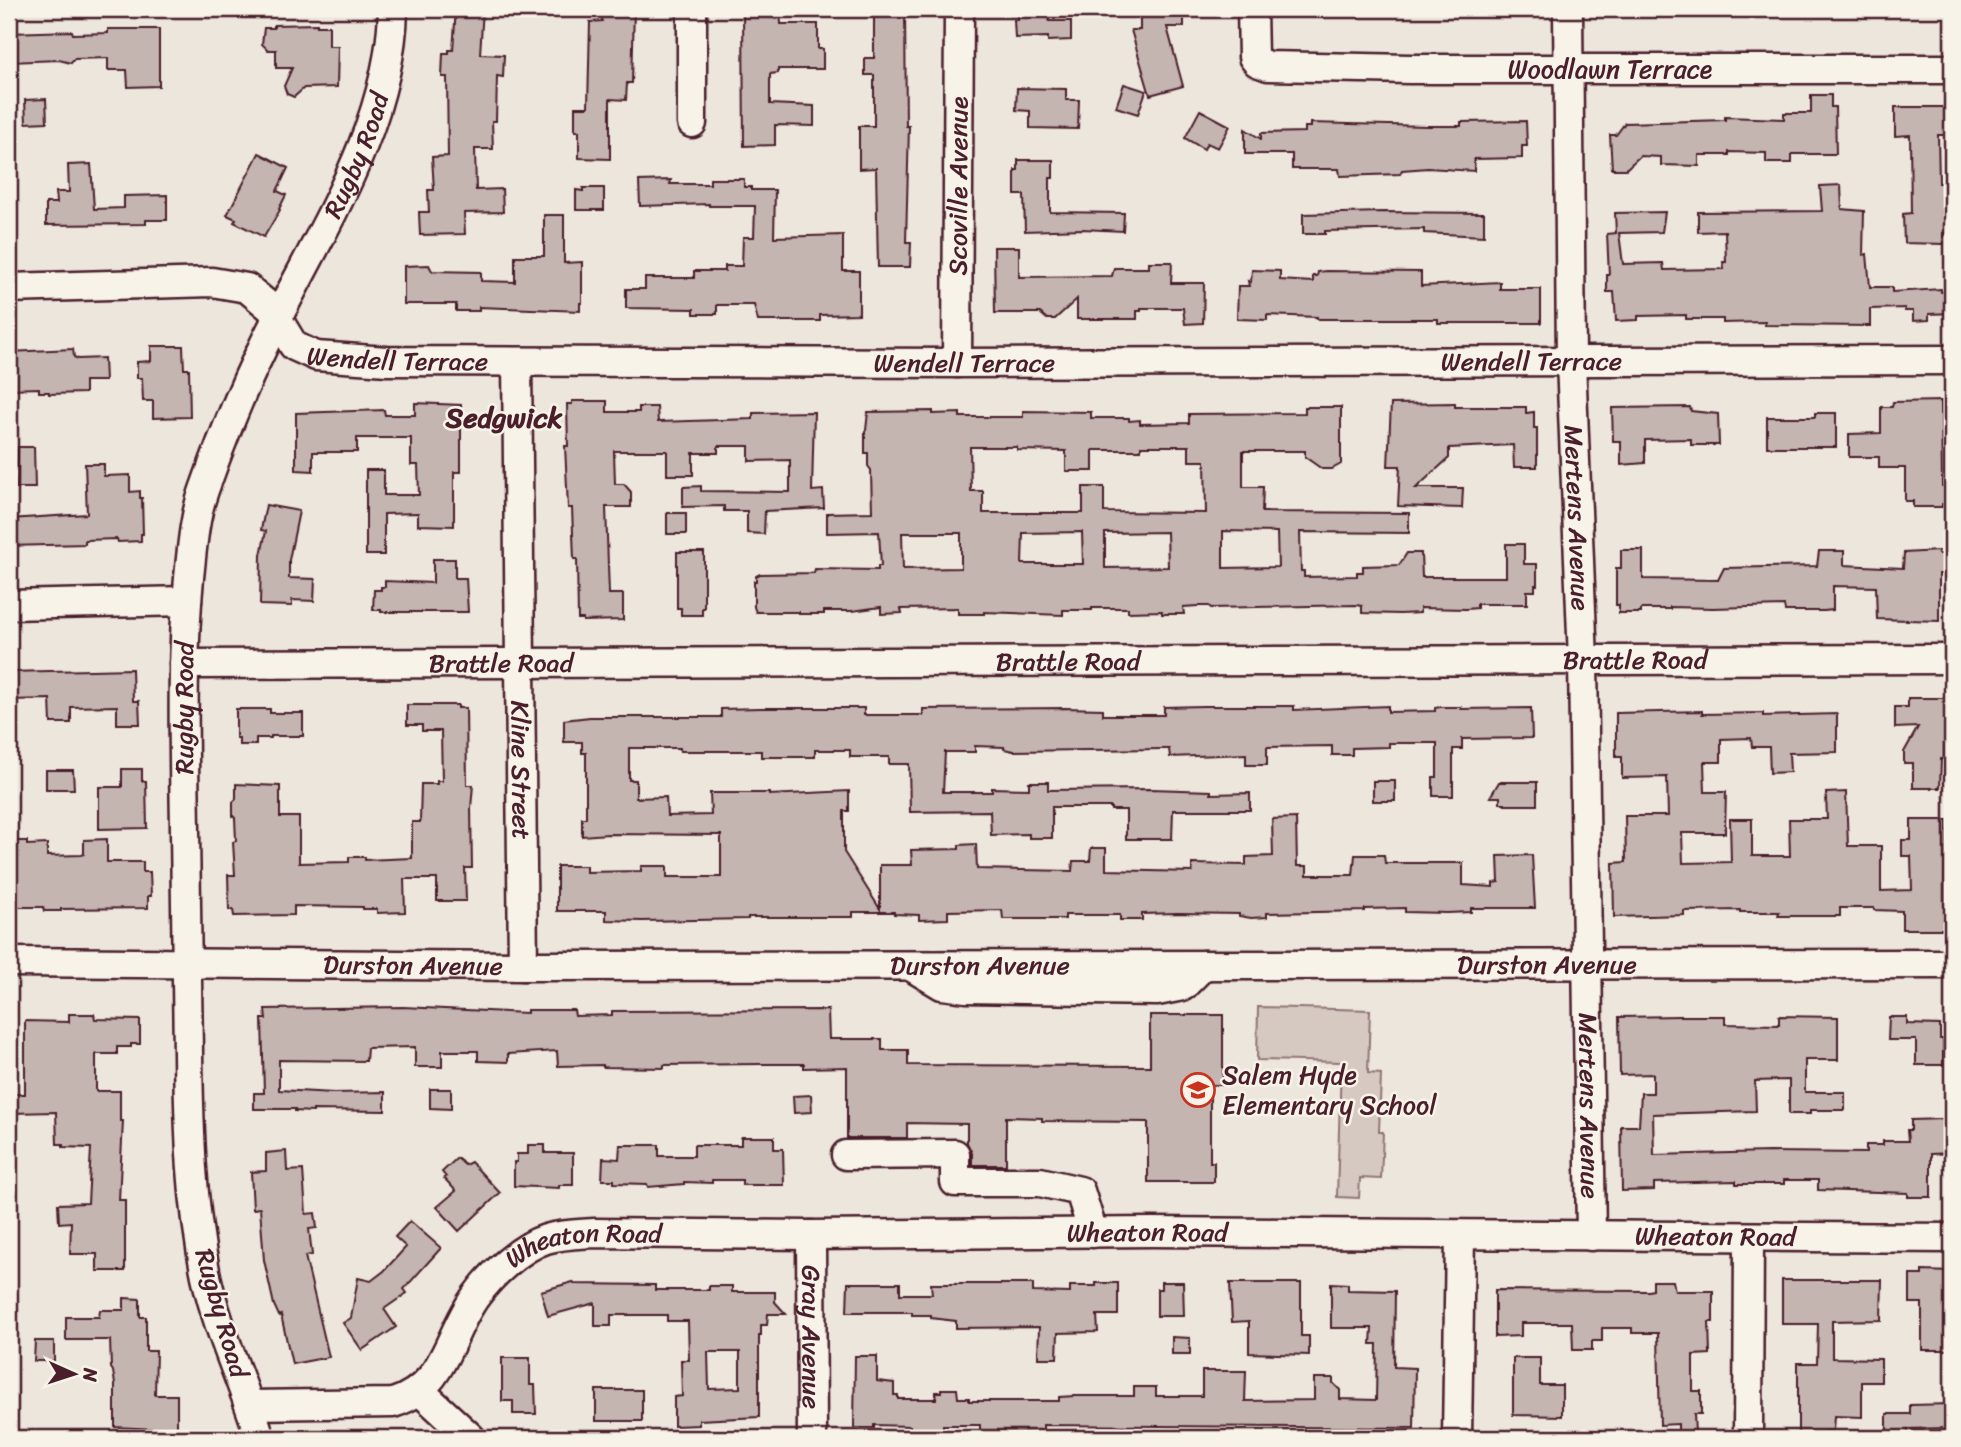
<svg xmlns="http://www.w3.org/2000/svg" width="1961" height="1447" font-family="Sriracha,sans-serif">
<rect width="100%" height="100%" fill="#ece6dd"/>
<filter id="ink" filterUnits="userSpaceOnUse"><feTurbulence type="fractalNoise" baseFrequency=".0143" numOctaves="2"/><feDisplacementMap in="SourceGraphic" scale="14" xChannelSelector="R" yChannelSelector="G"/><feConvolveMatrix kernelMatrix="1 2 1 2 8 2 1 2 1" color-interpolation-filters="sRGB"/></filter>
<g filter="url(#ink)">
<path fill="#d5c9c2" stroke="#907476" stroke-width="2" d="M1258 1007 1370 1010 1368 1073 1381 1074 1379 1132H1383L1381 1179 1360 1178 1359 1198 1337 1197 1341 1062 1257 1060Z"/>
<g fill="#c4b5b0" stroke="#4a1f2b" stroke-width="2" fill-rule="evenodd">
<path d="M456 9H483L480 54 504 55 503 77 497 76 496 121H492L493 149H475L476 190 502 189 503 212 464 213 465 234 420 235 419 212H429L428 190H434L432 157 448 156 447 77H442L443 53H449V50H453Z"/>
<path d="M601 9H634L632 83H627L626 100 610 99V159L579 158V131H575V107H588L590 22 602 21Z"/>
<path d="M743 9H780L781 24H818V49H823V69H778V73L770 74V104L814 106V126L775 125V145L744 146Z"/>
<path d="M874 9H905L906 126H909L906 242H911L910 267H878L876 168 859 169V126H874V75H865V58H874Z"/>
<path d="M1018 9H1049V21H1071V40L1048 41V37L1015 38 1014 20H1018Z"/>
<path d="M1140 9H1184V27H1167L1183 86 1150 95 1131 30H1140Z"/>
<path d="M317 24V26H329V46H338L337 87 304 88 294 97 287 94 284 86 292 68H276V50H268L262 44 264 28H274V25Z"/>
<path d="M108 29H159V86L128 87 127 70H108V58L74 59 71 63 59 60 9 62V33L72 31 73 34 108 33Z"/>
<path d="M1124 84 1146 91 1138 114 1116 107Z"/>
<path d="M1017 88 1066 89V100H1079L1078 129 1030 128V111L1016 110Z"/>
<path d="M1811 95H1831V107H1835L1836 154H1792V163H1766V153L1729 152V155H1699V166L1661 165V157L1640 156 1626 169H1612L1610 135H1616L1625 123 1725 120V117L1784 119V113H1811Z"/>
<path d="M46 99 47 122 26 123 25 100Z"/>
<path d="M1895 107H1950V135H1938L1939 183H1942L1943 216H1946V233H1943V244L1904 243 1903 214 1911 213 1910 135 1895 136Z"/>
<path d="M1200 110 1230 126 1218 148 1207 143 1204 149 1185 138Z"/>
<path d="M1526 121 1527 146H1522V158L1474 159V171L1428 168 1402 170 1400 174 1340 176 1339 169H1292V154H1245V129L1261 139V133L1305 132V127H1311V123L1428 126H1461V122Z"/>
<path d="M259 153 288 168 277 191 286 195 279 209 280 210 264 237 234 222 236 219 227 215Z"/>
<path d="M1018 160H1053V178H1050V212L1124 213 1123 231 1082 229 1025 231 1024 195H1015V170H1018Z"/>
<path d="M91 164 94 209 124 208V196L167 195V220H146V224L46 225V203H57L56 192H69L68 165Z"/>
<path d="M710 179H744V187H751V190H775L774 237 843 235V271H859V314L820 315V321H758L754 305H717V314H694V309L626 308V289H645V278H694V271H725V266H742L743 237H754L755 206H709V204L640 206 639 181 671 180 670 184H710Z"/>
<path d="M1841 185 1842 209 1864 211 1863 255 1867 254 1870 287H1892V292L1941 289V292L1951 291 1952 313 1929 314V320L1913 321V311H1905V308L1870 309V326L1765 325V322L1723 323V319H1686V315L1638 316V320L1616 321 1614 292H1607V275H1609L1607 234 1616 233 1615 213 1665 212 1662 232 1619 233 1623 264 1663 263 1664 270 1724 269 1723 262H1726L1725 231 1698 232V212L1822 211 1820 186Z"/>
<path d="M583 188H604V210H576V190L583 191Z"/>
<path d="M1383 212 1484 213V236L1424 233V229L1325 231V234H1303V214Z"/>
<path d="M544 215H564V263L582 262V303H580V311L479 307V311H456V304H404V266L429 265 432 271 481 272V281L515 282V256H544Z"/>
<path d="M994 247H1019V277L1112 276 1114 268H1149V262H1172L1171 283H1204L1203 323 1185 324 1183 308H1141V311H1137V319H1077V299L1055 319H1047L1040 313H995Z"/>
<path d="M1252 270 1280 271V280L1313 282V276H1317L1318 272 1326 271 1421 272V286L1500 282V289H1541V323H1438V319H1317V317L1267 315V320L1237 319 1238 286H1249L1248 281 1251 282Z"/>
<path d="M151 346H183L184 369H189L190 417 153 418V401H143L142 378H137V362L151 361Z"/>
<path d="M73 349 74 357 78 359 104 358 105 381H85V393L49 394V392H39V388L9 389V352Z"/>
<path d="M572 401H607V412H639V407H657L658 422 753 419V413L814 412 812 491 823 490 824 508 765 511 764 534 747 533V511H724V506L683 507V487L701 486V491L790 492V460L749 461V446H718V453H693V475H667V451H614L615 484H624L631 492V507H606L609 594H623V620L583 621V619H578L577 559H574L572 508H568L565 446H568L567 404H572Z"/>
<path d="M1941 401 1942 486H1951V504H1942V507H1913V501H1905V468H1879V457H1849V434L1881 433V407H1892L1893 402Z"/>
<path d="M415 403 461 405V472H454V526L418 525V513L384 514V555H366V470H384V495H419L418 465H411V438H357V452H313V471L296 470V413L384 410 385 415H415Z"/>
<path d="M1455 403V407H1526V413L1534 412V428H1537V467H1514L1513 445 1449 448V458L1416 488H1463L1462 508 1398 506 1400 466H1388L1391 404Z"/>
<path d="M1305 407H1341V464L1332 469H1322L1305 457V451H1243V487H1263L1262 512 1409 513V533L1300 532 1301 571H1304V577L1357 576V572H1363V566L1399 565 1407 553H1421L1422 577H1506V544H1524V564H1537V585H1535V591H1527V604H1477V608L1466 609 1420 608V613L1400 614 1362 613V606L1357 605 1211 608 1209 606H1198L1183 607 1184 614H1162V611L1128 612V608H1092V610H1063V615L984 612V614H958V608L901 609 902 613 881 614V607L852 611H824V614H799V612H756L754 607V581H756V576L760 574 814 573 815 569 878 570V566H881L879 532 827 533V513L872 512 871 470 868 466V453H865V431L866 430 868 412 933 411V414L960 413V417H1023V411L1091 412V418H1129V421L1140 420V424L1189 423V414L1305 413ZM1141 446H1189V461H1205L1206 513 1104 512V487H1083V513H983V491H971L970 447H1017V450L1066 451V471H1093V450H1141ZM1223 531 1277 532 1278 567 1223 568ZM1082 532 1083 564H1022L1023 533ZM1167 532 1168 567 1105 568V533ZM902 533H961V568L903 569Z"/>
<path d="M1690 407 1691 411 1718 414 1719 445H1691V439L1645 440V463L1621 465V441H1613L1612 408Z"/>
<path d="M1815 413H1836V447H1767V417H1815Z"/>
<path d="M18 447H34L35 488H17Z"/>
<path d="M85 464H104V476L130 475V492L140 491V498H142L143 534H141V541L118 542 117 539 85 540V544L9 546V519L87 514Z"/>
<path d="M266 505 299 511 289 560V578L315 579 314 601 292 600V606L260 605 261 555 266 531 261 530Z"/>
<rect x="667" y="513" width="19" height="21"/>
<path d="M1621 550H1643V579L1718 580 1724 568 1817 566 1819 551H1844V565L1903 568 1904 553 1938 551V554H1950L1949 571 1947 570V574H1939V621L1877 619 1876 587 1833 586V610L1824 611H1785L1784 606 1713 608 1670 607V609H1641V613H1619V605H1616V568H1621Z"/>
<path d="M677 552H704V608H702V615H681V608H677Z"/>
<path d="M433 559H455V578H466L468 612H381V610H373L374 590H381V587H385V581L433 583Z"/>
<path d="M132 669 133 701H139L140 724H117V706L71 707V723H51L50 699 9 700V672Z"/>
<path d="M1908 698H1948L1949 724H1944V759H1941L1940 788H1913V763H1904V752L1918 727 1895 728V707H1908Z"/>
<path d="M407 705H458V708H466L467 785H473L471 808 472 868H465L466 901H437V879H404L405 912 377 913V909H363V907L294 906V915L234 916 233 910H229L228 875H235L233 842 236 841 235 818 233 816V802L236 799V784L280 786V817H299V863L349 862V857H365V860L412 858V822H420L421 784H437V781H442L441 731H422V725H407Z"/>
<path d="M1203 706H1294V710L1388 706V712L1435 711V708L1440 707H1461V709L1531 708 1532 738 1462 739V749H1453V796H1433V777H1437V743H1389V747L1352 748V755H1332V746L1267 747V765H1246V754L1170 757 1169 749H1162L1013 751 1004 749V747L975 746V752H945L943 792H992V788L1029 789V782H1048V790L1151 789 1211 791V794L1250 793V810H1173L1172 839H1126V810H1111V807H1052V838H1029V834L991 835 990 811 910 812 909 764H889V757H850V750H815V757H761V751H680V748H629V780H636V798L666 797 667 816 711 815 710 793H769V795L849 791V811H844V852L880 909V865H912L911 850 959 849V845L976 844 977 869 1072 871 1073 861H1090L1091 848H1106V870L1192 872V864L1246 865V857L1273 856 1272 819 1296 818 1297 866H1307V875H1353L1355 855H1384L1385 863H1463V885L1493 887V883L1499 882 1498 856 1532 855 1535 908H1471V912L1447 913 1405 912V908L1365 909V911L1267 913V917L1251 918 1239 916V914L1177 913 1142 914V920H1120V915H1065V919H1003L1002 910 948 911V919L919 920V915L894 914V912H853V917H748V919L642 921 606 920V911H557V866H586V872L641 871V866H667V877H721V835L608 834 582 836V818H586V753H582V742H564V720L590 717H721V709L760 708H864V715H923V709L1065 708 1103 709V715H1164V707Z"/>
<path d="M236 709H270V713H303V736H271V738H256V745H239V738H236Z"/>
<path d="M1702 711V714L1763 713V716L1837 714V752L1789 753 1790 772 1770 773 1769 747H1752L1751 738 1721 739V762H1704L1705 792H1726L1725 833H1682L1683 863 1731 862 1730 819H1752V856H1790L1789 819H1827L1826 793 1846 792 1848 846H1881V891L1912 890 1911 856H1902V840H1911V820H1947L1946 929H1902V911L1874 910V908H1840V916H1778L1779 912H1740V910L1684 911V915L1614 917 1613 863 1626 862 1625 816H1668L1667 777 1622 778V757H1616V713Z"/>
<path d="M122 769H142V781H146L147 828 99 829V787H122Z"/>
<path d="M46 770H73L74 789H46Z"/>
<rect x="1373" y="781" width="22" height="20"/>
<path d="M1499 782H1537V805H1505V803H1500V797H1490Z"/>
<path d="M107 839V862H143V872H150L151 896H148V908L61 909V911H44L43 907H9V841H27V845L47 844V856L82 855 84 854V840Z"/>
<path d="M403 1007 527 1013V1010H574L575 1016 612 1015V1011L828 1010 829 1039H882V1050H908V1065L1150 1066V1015H1223V1085H1210V1162H1214V1182H1148V1122L1042 1121V1118L1006 1117V1165H972V1153L967 1143V1124L907 1123V1138H847V1067L804 1068V1064H762L664 1065V1068L603 1067V1065L558 1066 557 1051 508 1054V1062L478 1061V1051H442V1067H415V1047L367 1048 366 1061 279 1060V1090L334 1093 385 1092V1111L313 1110V1112L295 1111V1109H254V1093H264L262 1019H266L265 1009Z"/>
<path d="M69 1014H94L95 1019 140 1020V1044H131V1047H117V1054H96V1091H120V1121H123L119 1200H125V1271H97V1254H70L71 1222 59 1223 58 1204 88 1203 91 1148 63 1147V1144H57L56 1112 11 1113 10 1094H25V1021L69 1022Z"/>
<path d="M1679 1016H1725V1024L1779 1025V1016L1838 1017V1060H1805V1092H1845V1110H1810V1114H1789V1080L1755 1081 1756 1111 1653 1114 1654 1155 1769 1152 1866 1153V1145H1883V1141H1908L1907 1130H1911V1120L1945 1119 1950 1121 1952 1153 1931 1154V1197H1908V1193L1818 1190V1180H1784V1184H1736V1181L1654 1183V1190L1622 1191 1621 1126H1639L1641 1093H1653V1074L1620 1075 1619 1017Z"/>
<path d="M1889 1017H1907V1024L1940 1025V1039H1943V1065H1916V1040H1888Z"/>
<path d="M430 1089H451V1109L430 1108Z"/>
<path d="M811 1095 812 1112 794 1113 793 1096Z"/>
<path d="M741 1137H774V1149H783L784 1185H742V1180H712V1183L684 1182V1184L648 1187 647 1184 614 1183V1180H602L603 1158 619 1159 620 1145H659V1156H694V1145H741Z"/>
<path d="M528 1145H545V1153H573V1185H559V1188L514 1186V1162H517V1154H528Z"/>
<path d="M286 1151 287 1171 303 1170 306 1214 315 1213 317 1228 309 1229 312 1255 305 1256 329 1357 292 1364 281 1315 279 1316 274 1305 264 1260 260 1208 253 1209 251 1172 266 1171V1153Z"/>
<path d="M457 1158 465 1165 471 1162 500 1193 459 1231 437 1207 456 1191 444 1178 446 1177 442 1172Z"/>
<path d="M410 1221 441 1248 404 1289 407 1293 384 1309 396 1327 362 1350 343 1323 351 1318 358 1278 371 1281 384 1271 406 1247 395 1237Z"/>
<path d="M1922 1271 1952 1272V1350H1922V1303H1910V1275H1922Z"/>
<path d="M1782 1280H1882L1881 1320 1832 1321V1358L1881 1359V1382H1862V1417L1834 1416 1833 1431H1824V1438H1798V1363H1817L1818 1324H1782Z"/>
<path d="M1653 1281H1673L1675 1291H1713V1322H1709L1710 1354 1693 1355V1391H1701V1414H1694L1695 1433 1678 1434V1424L1660 1425 1658 1333H1632V1328H1602V1341H1592V1350H1573L1572 1323H1521V1336L1495 1337V1290L1649 1291 1653 1290Z"/>
<path d="M573 1282 574 1284 655 1285V1290H709V1286H732V1292H775V1302L786 1314H768L767 1325H761V1335H759V1417L699 1420V1425L674 1426V1397L682 1396 681 1360H689L688 1321H667V1315H611V1326H595V1303L548 1316 541 1291ZM708 1352H740V1388L709 1389Z"/>
<path d="M1161 1282H1183L1184 1316H1157V1289H1161Z"/>
<path d="M848 1283H900V1294H932L931 1284H1033V1292L1070 1293V1286H1096V1283H1118V1315H1097L1098 1332 1058 1333 1057 1358H1038L1039 1327 956 1328V1321L931 1318V1315H912V1312H847Z"/>
<path d="M1230 1283H1301V1336H1309V1355L1249 1353V1321L1232 1322Z"/>
<path d="M1331 1283 1348 1284V1290L1395 1291 1394 1367 1415 1368 1414 1428 1043 1425V1433L980 1432V1425H943V1430H910V1426L874 1425V1428H854L855 1356H877V1381L894 1383V1395H898V1399H936V1392H941V1389H957L958 1398H969V1401H1059V1397L1075 1396H1134V1387H1156V1396H1202V1371H1246L1245 1401 1314 1400V1378H1333V1383L1340 1390V1399L1376 1400 1377 1344H1371L1372 1328H1331Z"/>
<path d="M124 1298 140 1299V1317H146V1351H156L155 1395H177V1430L115 1427V1384L113 1371 111 1368 110 1340H66V1317H99L100 1310H124Z"/>
<path d="M1172 1337 1190 1338V1354H1172Z"/>
<path d="M35 1341H54V1361H34Z"/>
<path d="M502 1358H530V1385H535L536 1414H513V1401H502Z"/>
<path d="M1513 1358H1540V1385H1562V1416L1513 1415Z"/>
<rect x="596" y="1390" width="46" height="31"/>
<path d="M1952 1404V1426H1947V1428L1908 1429V1438H1887V1414H1910V1405Z"/>
</g>
<g fill="none" stroke-linecap="round" stroke-linejoin="round">
<g stroke="#4a1f2b" stroke-width="33">
<g id="minor">
<path d="M692 9V123"/>
<path id="s1" d="M1252 9 1253 57 1257 62 1268 66 1410 69H1952"/>
<path id="s2" d="M1568 9 1571 361 1583 660 1591 1236"/>
<path id="s3" d="M9 288 212 282 247 288 271 308 294 346 316 356 387 361 957 363 1952 360"/>
<path id="s4" d="M517 362 523 966"/>
<path id="s5" d="M957 363 959 9"/>
<path d="M9 605 187 601"/>
<path id="s6" d="M184 664 1952 659"/>
<path id="s7" d="M9 962 523 966 1952 964"/>
<path d="M912 967 942 985 966 988 1157 991 1183 986 1204 965"/>
<path d="M846 1155 955 1154V1182H1040L1080 1191 1093 1233"/>
<path id="s8" d="M811 1235 812 1438"/>
<path d="M420 1391 471 1438"/>
<path id="s9" d="M250 1405 393 1403C447 1386 447 1335 476 1296 491 1275 521 1247 546 1239 562 1234 578 1234 594 1233L811 1235 1152 1232 1952 1238"/>
<path id="s10" d="M260 1438C244 1384 218 1332 206 1276 191 1202 189 1129 188 1054 187 980 186 905 185 831 184 747 181 662 189 578 192 549 194 518 204 490 225 430 250 370 280 313 329 218 391 118 393 9"/>
<path d="M1457 1438 1460 1235"/>
<path d="M1748 1438 1749 1237"/>
</g>
</g>
<use href="#minor" stroke="#f7f3e8" stroke-width="28"/>
</g>
</g>
<defs>
<g id="school-ring" transform="scale(1.75)"><circle r="9.5" fill="#f7f3e8" stroke="#c8321e" stroke-width="1.5"/><path d="M0-5L7-2L0 1L-7-2ZM-4 1L0 2.5L4 1V4Q0 6-4 4Z" fill="#c8321e"/></g>
</defs>
<g fill-rule="evenodd">
<use href="#school-ring" x="1198" y="1090"/>
</g>
<g text-anchor="middle" stroke-width="5" stroke-linejoin="round" paint-order="stroke">
<g font-size="26" fill="#4a1f2b" stroke="#f7f3e8">
<text dy="9" stroke="none"><textPath href="#s1" startOffset="408">Woodlawn Terrace</textPath></text>
<text dy="9" stroke="none"><textPath href="#s10" startOffset="1328">Rugby Road</textPath></text>
<text dy="9" stroke="none"><textPath href="#s5" startOffset="177">Scoville Avenue</textPath></text>
<text dy="9" stroke="none"><textPath href="#s3" startOffset="420">Wendell Terrace</textPath></text>
<text dy="9" stroke="none"><textPath href="#s3" startOffset="1554">Wendell Terrace</textPath></text>
<text dy="9" stroke="none"><textPath href="#s3" startOffset="987">Wendell Terrace</textPath></text>
<text dy="9" stroke="none"><textPath href="#s2" startOffset="509">Mertens Avenue</textPath></text>
<text dy="9" stroke="none"><textPath href="#s6" startOffset="1451">Brattle Road</textPath></text>
<text dy="9" stroke="none"><textPath href="#s6" startOffset="884">Brattle Road</textPath></text>
<text dy="9" stroke="none"><textPath href="#s6" startOffset="317">Brattle Road</textPath></text>
<text dy="9" stroke="none"><textPath href="#s10" startOffset="740">Rugby Road</textPath></text>
<text dy="9" stroke="none"><textPath href="#s4" startOffset="408">Kline Street</textPath></text>
<text dy="9" stroke="none"><textPath href="#s7" startOffset="404">Durston Avenue</textPath></text>
<text dy="9" stroke="none"><textPath href="#s7" startOffset="971">Durston Avenue</textPath></text>
<text dy="9" stroke="none"><textPath href="#s7" startOffset="1538">Durston Avenue</textPath></text>
<text dy="9" stroke="none"><textPath href="#s2" startOffset="1097">Mertens Avenue</textPath></text>
<text dy="9" stroke="none"><textPath href="#s9" startOffset="976">Wheaton Road</textPath></text>
<text dy="9" stroke="none"><textPath href="#s9" startOffset="1544">Wheaton Road</textPath></text>
<text dy="9" stroke="none"><textPath href="#s9" startOffset="410">Wheaton Road</textPath></text>
<text transform="translate(222 1313) rotate(74)" y="9">Rugby Road</text>
<text dy="9" stroke="none"><textPath href="#s8" startOffset="102">Gray Avenue</textPath></text>
</g>
<g font-size="26" fill="#4a1f2b" stroke="#f7f3e8" text-anchor="start">
<text x="1222" y="1084">Salem Hyde<tspan x="1222" dy="30">Elementary School</tspan></text>
</g>
<g font-size="28" font-weight="bold" fill="#4a1f2b" stroke="#f7f3e8">
<text x="504" y="427">Sedgwick</text>
</g>
</g>
<rect width="1961" height="1447" fill="none" stroke="#f7f3e8" stroke-width="35"/>
<rect x="18" y="18" width="1926" height="1412" fill="none" stroke="#4a1f2b" stroke-width="2.5" filter="url(#ink)"/>
<g transform="translate(74 1374) rotate(93)" stroke="#f7f3e8" stroke-width="5" paint-order="stroke">
<path d="M0-5L12 26L0 18L-12 26Z" fill="#4a1f2b"/>
<text y="-10" font-size="19" font-weight="bold" text-anchor="middle" fill="#4a1f2b">N</text>
</g>
</svg>
